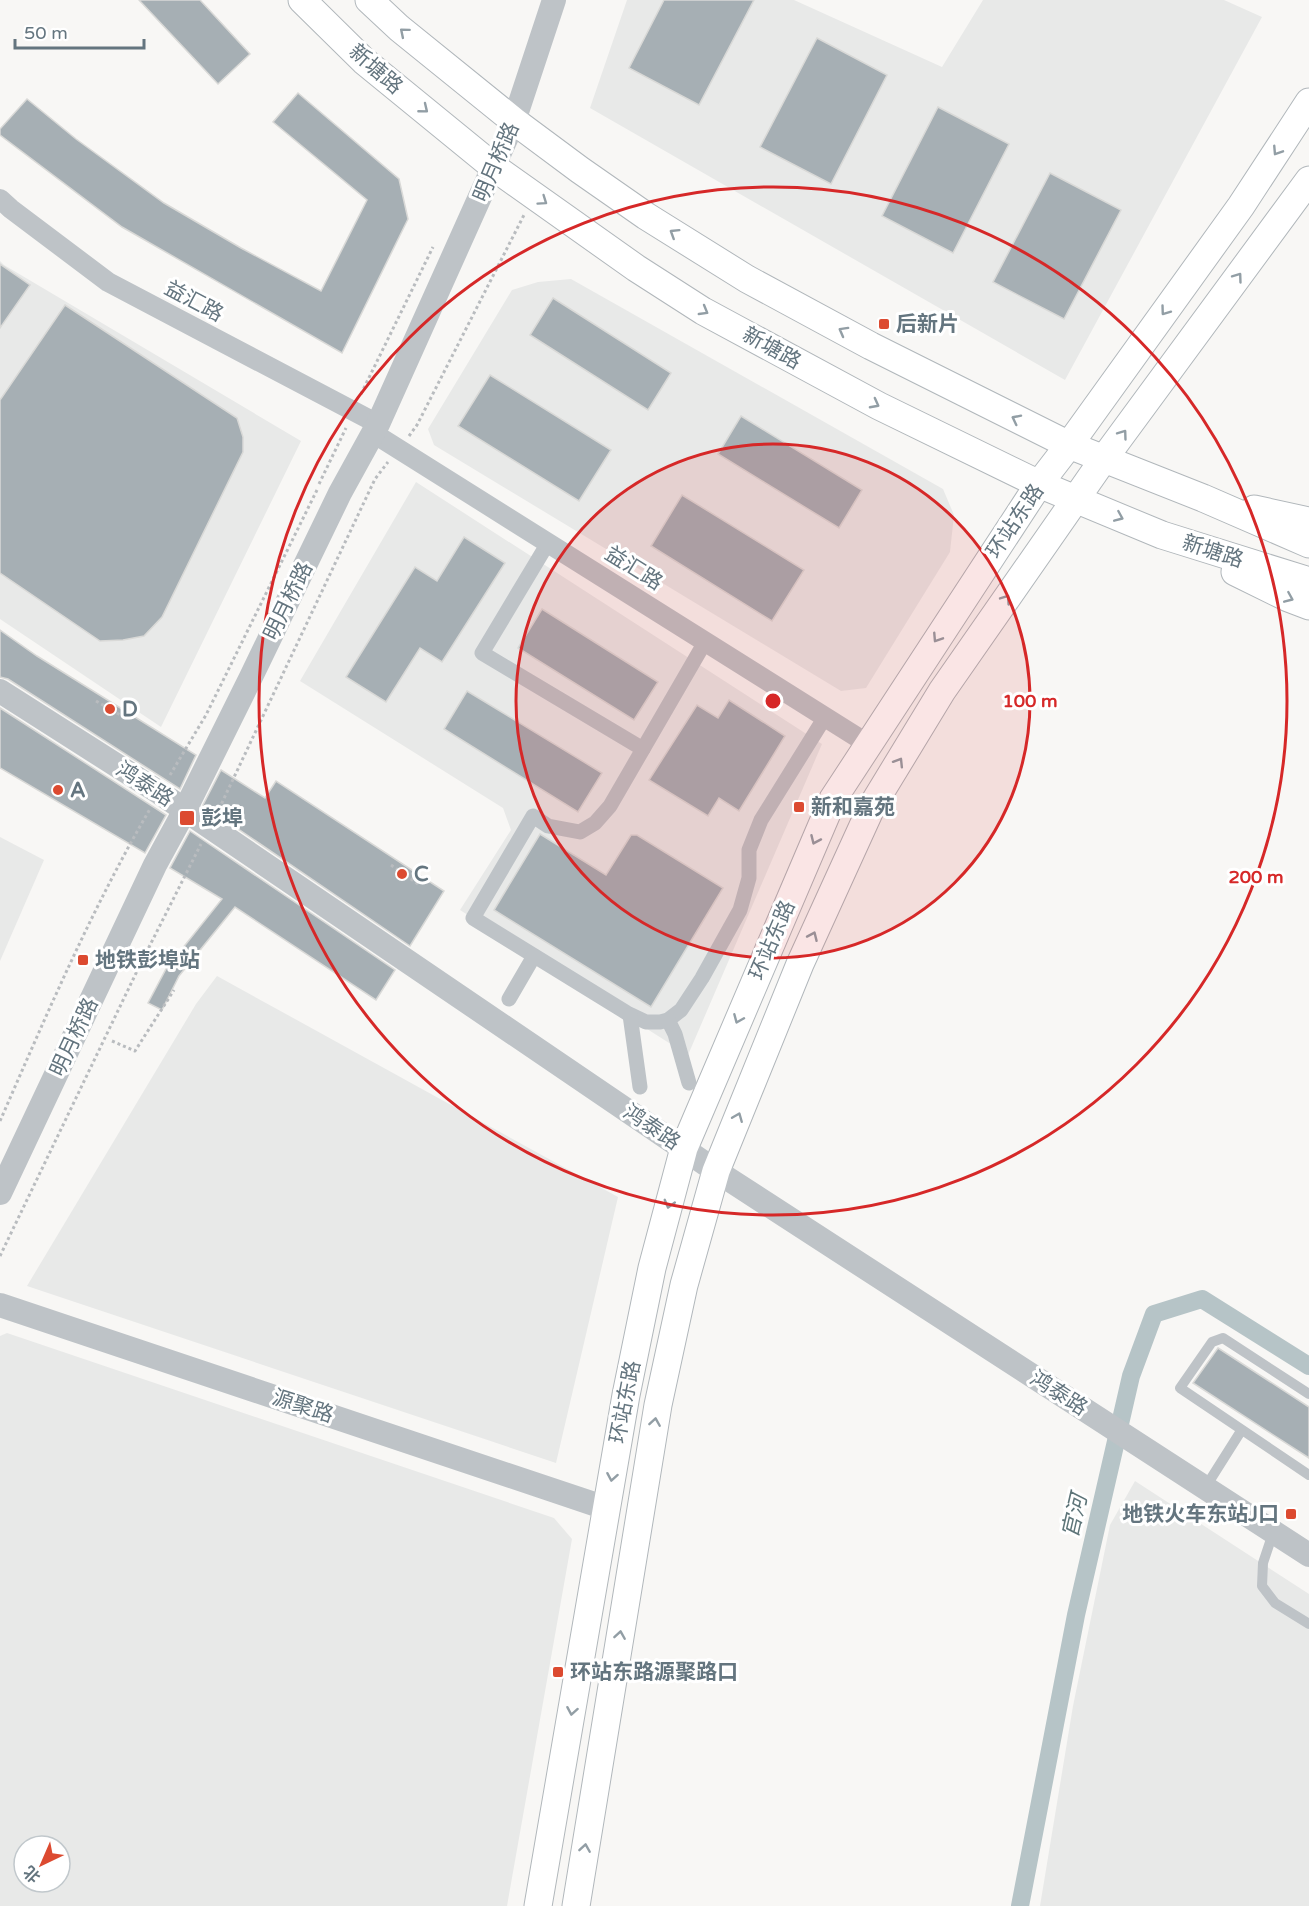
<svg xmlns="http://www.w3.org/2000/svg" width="1309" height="1906" font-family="'Varela Round','Noto Sans SC',sans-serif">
<rect width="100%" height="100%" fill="#f8f7f5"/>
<g fill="#e8e9e8" fill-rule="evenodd">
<path d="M627 0H794L942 67 983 0H1224L1262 17 1065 380 590 108Z"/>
<path d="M0 261 4 265 301 441 161 727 0 619Z"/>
<path d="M571 279 943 489 954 515 950 552 866 688 841 691 434 445 428 429 512 290 538 282Z"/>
<path d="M416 482 822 744 688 1055 460 910 511 830 503 808 300 681Z"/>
<path d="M0 837 44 860 0 961Z"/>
<path d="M217 976 618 1197 556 1463 27 1286 196 1004Z"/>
<path d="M7 1333 554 1518 572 1539 507 1906H0V1336ZM24 1846H60V1882H24Z"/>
<path d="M1135 1481 1309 1594V1906H1040L1073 1706 1110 1525Z"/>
</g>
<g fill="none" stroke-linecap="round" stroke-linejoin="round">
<path stroke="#b6c4c7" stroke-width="18" d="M1020 1906 1076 1615 1131 1376 1154 1314 1202 1299 1309 1366"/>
</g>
<g fill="#a6afb4" stroke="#d9d9d7" stroke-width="1.5">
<path d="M139 0H200L250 54 218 84Z"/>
<path d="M664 0H754L699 105 629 68Z"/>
<path d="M817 38 887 75 831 184 760 147Z"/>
<path d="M298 93 399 179 408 219 342 353 122 227 0 135V129L27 99 76 139 164 203 241 248 321 291 367 200 273 122Z"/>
<path d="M938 107 1009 144 953 253 882 216Z"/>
<path d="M1050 173 1121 210 1064 319 993 282Z"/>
<path d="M0 264 30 285 0 328Z"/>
<path d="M553 298 671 373 648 410 530 335Z"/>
<path d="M65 305 237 418 243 437V452L162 617 144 636 123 640 100 641 0 573V400Z"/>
<path d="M490 375 611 450 579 501 458 426Z"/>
<path d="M741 416 862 490 839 528 718 454Z"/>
<path d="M682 495 804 570 772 621 651 546Z"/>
<path d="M464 537 505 563 442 662 420 648 386 702 346 677 415 567 437 581Z"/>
<path d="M542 609 658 682 634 720 518 648Z"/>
<path d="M0 630 37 656 196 755 180 789 8 679 0 677Z"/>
<path d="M467 691 602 773 578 812 444 729Z"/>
<path d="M729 700 785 736 739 811 719 798 708 816 649 780 697 705 718 718Z"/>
<path d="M0 708 166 815 145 853 0 768Z"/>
<path d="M221 770 265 798 276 781 444 891 410 946 203 805Z"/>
<path d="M190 831 395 970 376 1000 235 907 179 976 162 1010 148 1003 166 969 222 899 170 868Z"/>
<path d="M540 834 606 875 631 835H637L723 888 651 1007 494 910Z"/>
<path d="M1218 1348 1309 1407V1458L1193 1383Z"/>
</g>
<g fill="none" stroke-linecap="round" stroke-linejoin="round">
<g stroke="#b1b7bb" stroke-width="29">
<g id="secondary">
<path d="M302 0 364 61 495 168 636 268 703 311 879 406 1039 484 1162 535 1309 581"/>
<path d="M369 0 399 28 514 121 580 170 646 216 747 279 871 346 1069 445 1203 498 1309 544"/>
<path d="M1254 509 1309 521"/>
<path d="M1235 572 1288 598 1309 606"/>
<path d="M538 1906 626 1395 652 1268 684 1148 833 799 1039 484 1069 445 1241 206 1309 102"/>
<path d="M576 1906 658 1405 684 1285 716 1171 800 964 872 806 942 691 1103 460 1309 180"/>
</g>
</g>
<g stroke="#b9bcbf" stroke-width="3" stroke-dasharray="3 3" stroke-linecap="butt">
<path d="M361 394 433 247"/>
<path d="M409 436 417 425 524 215"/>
<path d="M319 484 346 428"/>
<path d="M96 701 122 716"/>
<path d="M170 775 206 715 317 490"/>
<path d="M219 809 375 479 388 462"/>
<path d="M391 865 418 884"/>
<path d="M112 1041 135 1051 174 990"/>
<path d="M0 1121C46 1016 92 908 150 809"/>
<path d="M0 1256 139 967 201 844"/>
</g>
<g stroke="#bec3c7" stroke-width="10">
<path d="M1309 1394 1223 1338 1212 1342 1180 1388 1309 1475"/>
<path d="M1205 1488 1241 1431"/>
<path d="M1273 1533 1263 1563 1262 1586 1275 1603 1309 1624"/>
</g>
<g stroke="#bec3c7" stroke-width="15">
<path d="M548 543 482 653 643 749"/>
<path d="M705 642 610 806 595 823 580 832 548 826 533 816 473 918 627 1013 646 1022H660L668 1020 681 1010 702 978 740 910 749 878V850L761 820 825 717"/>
<path d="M509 999 534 956"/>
<path d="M630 1015 640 1087"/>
<path d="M668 1020 675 1034 689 1083"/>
</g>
<g stroke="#bec3c7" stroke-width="20">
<path d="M0 199 11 209 108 282 378 424"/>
<path d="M373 433 868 744"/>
</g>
<g stroke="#bec3c7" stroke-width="24">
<path d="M0 691 160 793 716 1171 1309 1555"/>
<path d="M0 1193 155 865 185 810 251 677 340 493 378 424 514 121 554 0"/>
<path d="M0 1305 606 1508"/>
</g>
<use href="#secondary" stroke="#fff" stroke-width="27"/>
</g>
<defs><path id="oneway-chevron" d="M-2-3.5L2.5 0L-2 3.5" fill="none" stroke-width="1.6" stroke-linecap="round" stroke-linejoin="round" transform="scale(1.5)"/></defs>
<g stroke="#929ea5">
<use href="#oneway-chevron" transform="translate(404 32) rotate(-140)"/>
<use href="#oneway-chevron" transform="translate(424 109) rotate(39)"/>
<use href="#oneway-chevron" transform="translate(1277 151) rotate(123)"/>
<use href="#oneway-chevron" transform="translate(543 201) rotate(35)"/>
<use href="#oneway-chevron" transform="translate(674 233) rotate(-148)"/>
<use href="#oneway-chevron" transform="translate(1238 277) rotate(-54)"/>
<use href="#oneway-chevron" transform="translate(704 311) rotate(30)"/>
<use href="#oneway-chevron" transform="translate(1165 311) rotate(126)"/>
<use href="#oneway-chevron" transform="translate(843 331) rotate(-151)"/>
<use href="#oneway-chevron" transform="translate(875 404) rotate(28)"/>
<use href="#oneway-chevron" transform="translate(1016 419) rotate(-153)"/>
<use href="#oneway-chevron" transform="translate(1123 434) rotate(-54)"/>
<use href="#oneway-chevron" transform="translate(1119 517) rotate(23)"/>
<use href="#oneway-chevron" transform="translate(1289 598) rotate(23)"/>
<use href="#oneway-chevron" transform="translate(1006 599) rotate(-55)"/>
<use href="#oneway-chevron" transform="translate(937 638) rotate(123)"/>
<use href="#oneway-chevron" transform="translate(899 762) rotate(-58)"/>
<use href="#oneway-chevron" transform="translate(815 840) rotate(114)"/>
<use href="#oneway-chevron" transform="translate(813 936) rotate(-66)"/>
<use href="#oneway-chevron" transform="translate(738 1019) rotate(113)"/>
<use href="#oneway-chevron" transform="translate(738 1117) rotate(-68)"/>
<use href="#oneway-chevron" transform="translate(669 1204) rotate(105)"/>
<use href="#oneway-chevron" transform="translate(655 1422) rotate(-81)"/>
<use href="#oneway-chevron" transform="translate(612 1477) rotate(100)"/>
<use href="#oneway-chevron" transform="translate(620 1635) rotate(-81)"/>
<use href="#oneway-chevron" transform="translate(572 1711) rotate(100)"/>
<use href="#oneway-chevron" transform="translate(585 1848) rotate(-81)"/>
</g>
<circle cx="773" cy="701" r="257" fill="#d62828" fill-opacity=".12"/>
<g fill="none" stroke="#d62828" stroke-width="3">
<circle cx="773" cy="701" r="257"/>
<circle cx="773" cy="701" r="514"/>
</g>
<g fill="#dc4a30" stroke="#fff" stroke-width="2">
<rect x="878" y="318" width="12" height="12" rx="3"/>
<circle cx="110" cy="709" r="6"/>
<circle cx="58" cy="790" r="6"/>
<rect x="793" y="801" width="12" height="12" rx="3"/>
<rect x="179" y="810" width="16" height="16" rx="3"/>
<circle cx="402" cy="874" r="6"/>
<rect x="77" y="954" width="12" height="12" rx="3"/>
<rect x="1285" y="1508" width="12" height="12" rx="3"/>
<rect x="552" y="1666" width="12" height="12" rx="3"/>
</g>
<g text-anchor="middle" stroke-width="6" stroke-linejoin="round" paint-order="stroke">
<g font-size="21" fill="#64757f" stroke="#fff">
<text transform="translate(376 69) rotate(41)" y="7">新塘路</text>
<text transform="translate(496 162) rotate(-67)" y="7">明月桥路</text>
<text transform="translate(194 301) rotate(28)" y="7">益汇路</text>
<text transform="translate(772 348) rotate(29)" y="7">新塘路</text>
<text transform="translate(1015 521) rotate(-56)" y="7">环站东路</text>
<text transform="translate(1213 551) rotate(18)" y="7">新塘路</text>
<text transform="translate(634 568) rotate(32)" y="7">益汇路</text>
<text transform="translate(288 601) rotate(-64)" y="7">明月桥路</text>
<text transform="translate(145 784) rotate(33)" y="7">鸿泰路</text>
<text transform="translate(772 940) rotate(-67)" y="7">环站东路</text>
<text transform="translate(74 1037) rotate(-65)" y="7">明月桥路</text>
<text transform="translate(652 1127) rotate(34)" y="7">鸿泰路</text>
<text transform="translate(1059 1393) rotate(33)" y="7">鸿泰路</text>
<text transform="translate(625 1402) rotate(-79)" y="7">环站东路</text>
<text transform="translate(303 1406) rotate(18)" y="7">源聚路</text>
</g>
<g font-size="21" font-weight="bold" fill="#64757f" stroke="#fff" text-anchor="start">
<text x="896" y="331">后新片</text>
<text x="122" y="716">D</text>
<text x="70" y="797">A</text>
<text x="811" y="814">新和嘉苑</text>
<text x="201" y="825">彭埠</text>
<text x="414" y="881">C</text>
<text x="95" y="967">地铁彭埠站</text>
<text x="1279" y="1521" text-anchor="end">地铁火车东站J口</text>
<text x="570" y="1679">环站东路源聚路口</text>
</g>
<g font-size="22" font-style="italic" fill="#5e7579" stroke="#fff">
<text transform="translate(1074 1516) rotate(-77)" y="8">官河</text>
</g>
</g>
<circle cx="773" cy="701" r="9" fill="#d62828" stroke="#fff" stroke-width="3"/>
<g font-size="18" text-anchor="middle" font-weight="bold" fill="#d62828" stroke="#fff" stroke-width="6" stroke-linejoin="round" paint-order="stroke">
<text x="1030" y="707">100 m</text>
<text x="1256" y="883">200 m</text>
</g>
<g transform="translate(42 1864) rotate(224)"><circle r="28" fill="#ffffff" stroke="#c1c8cc" stroke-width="1.5"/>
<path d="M0-4.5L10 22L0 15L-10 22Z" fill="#dc4a30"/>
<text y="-9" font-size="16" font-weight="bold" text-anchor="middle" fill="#64757f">北</text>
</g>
<path d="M15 39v9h129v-9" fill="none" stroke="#64757f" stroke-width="3"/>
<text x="24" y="39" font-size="18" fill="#64757f" stroke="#ffffff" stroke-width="4.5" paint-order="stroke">50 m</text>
</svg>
